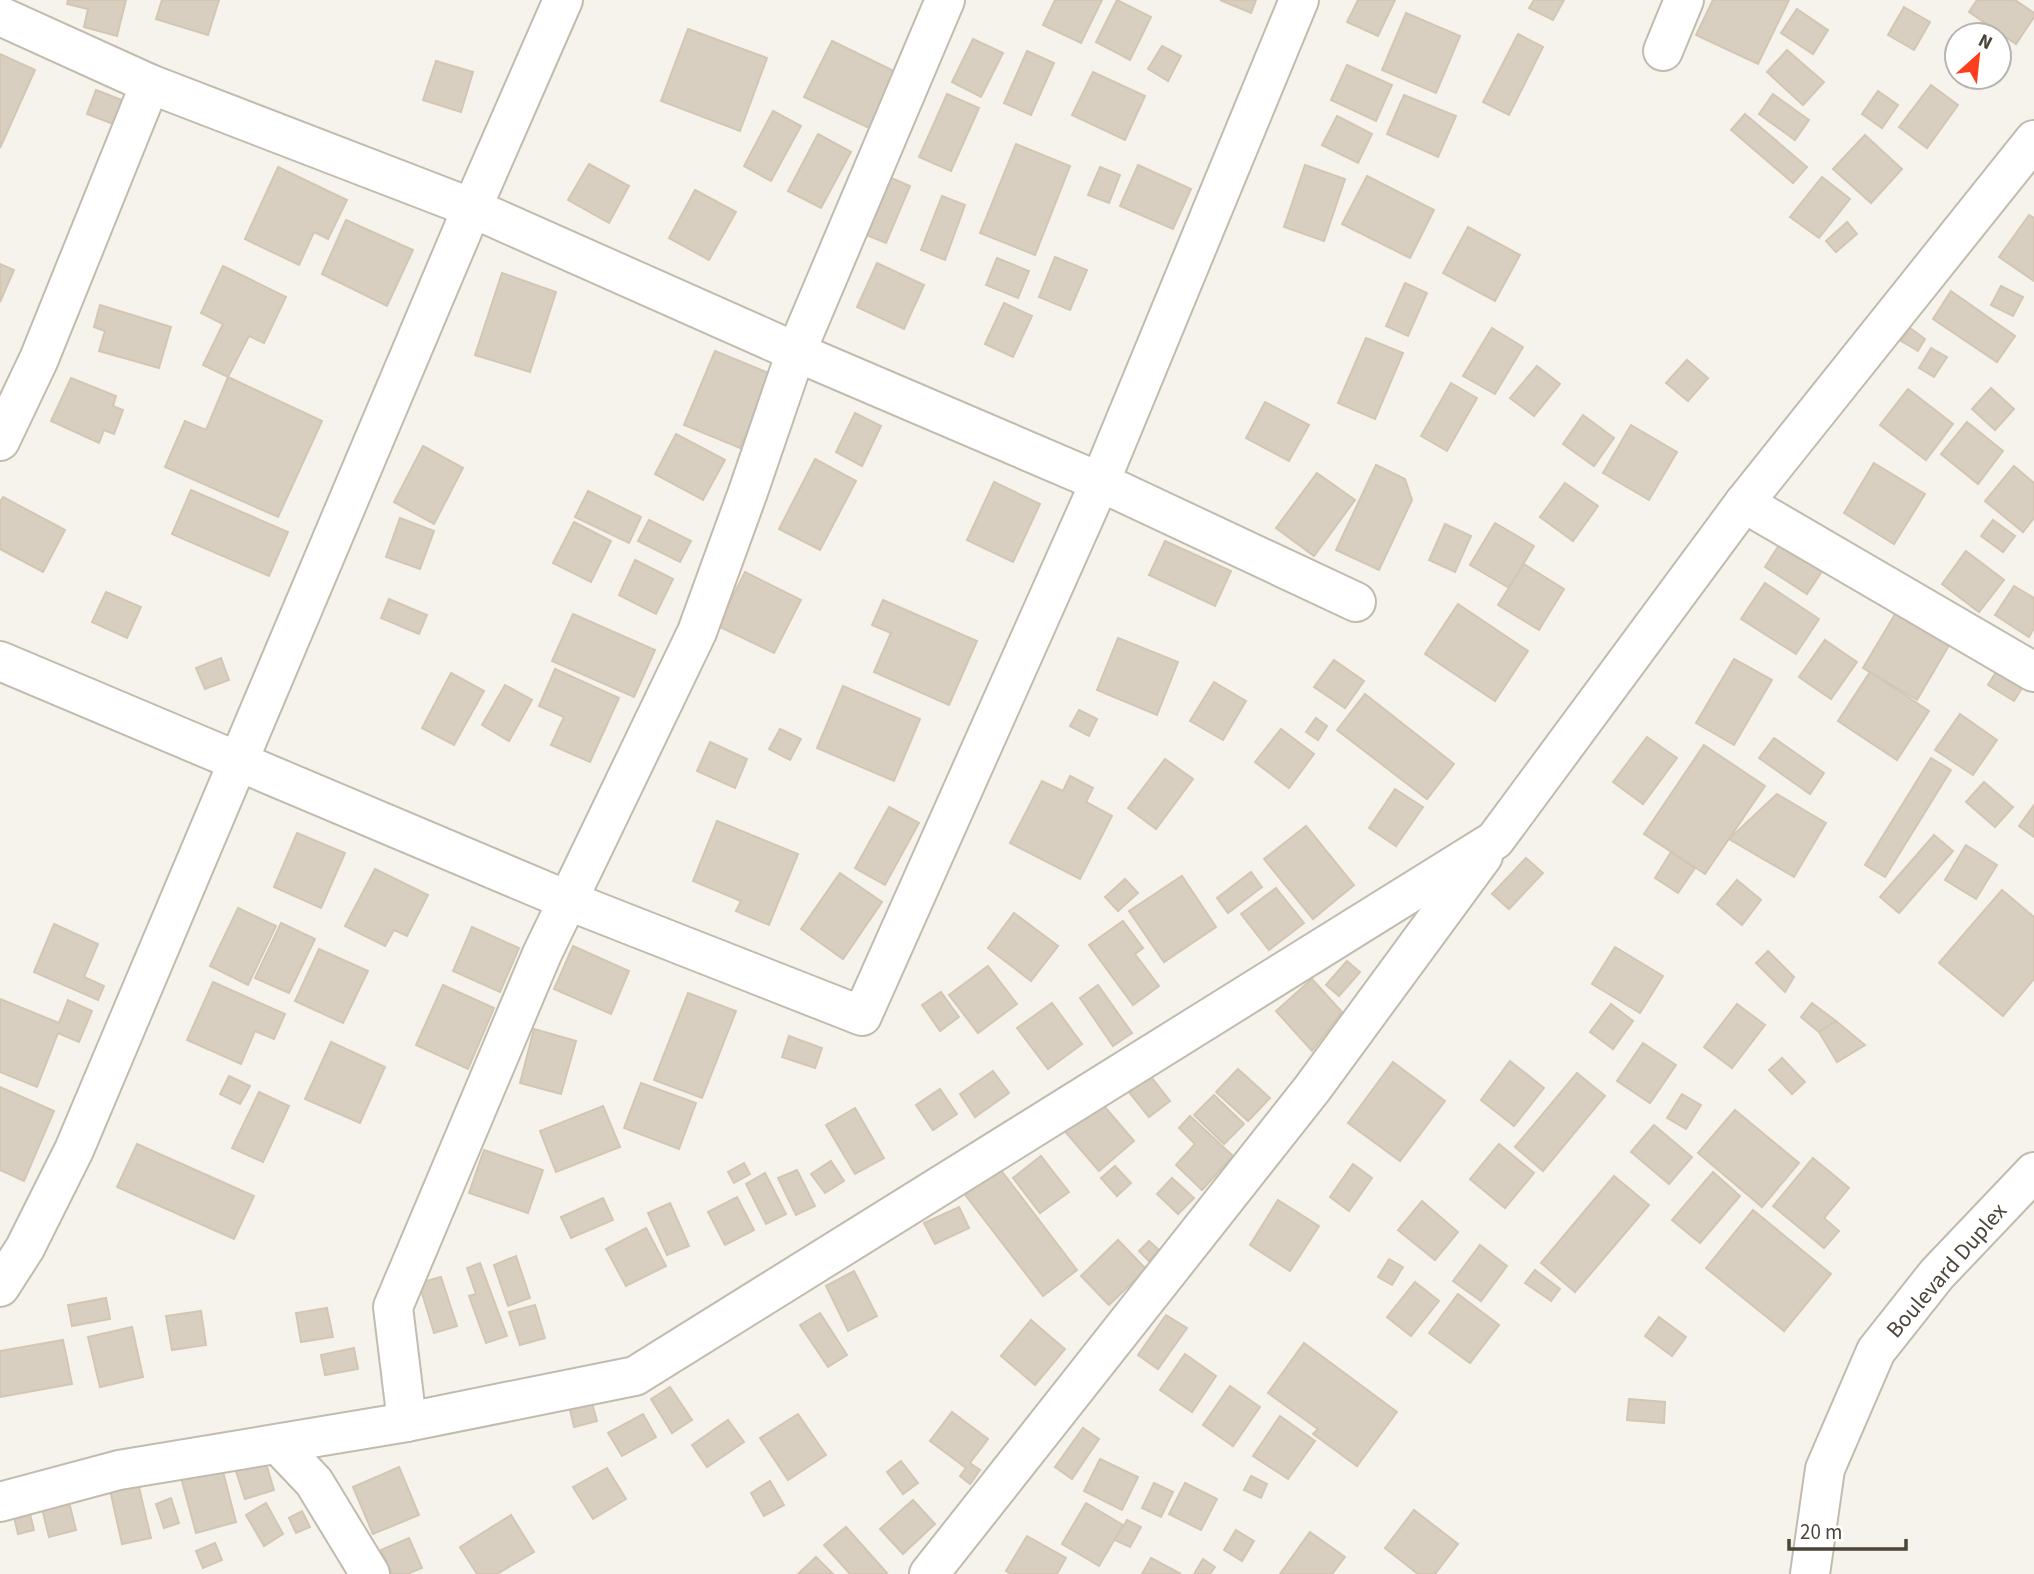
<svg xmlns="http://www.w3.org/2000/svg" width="2034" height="1574" font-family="'Source Sans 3',sans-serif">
<rect width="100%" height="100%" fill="#f6f3ec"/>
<g fill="#d8cfc1" stroke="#d3c7b4" stroke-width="2">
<path d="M68 0H126L117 36 84 27 88 9 67 4Z"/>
<path d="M162 0H219L208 35 156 19Z"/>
<path d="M1055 0H1102L1081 43 1043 25Z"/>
<path d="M1117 0 1151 17 1130 60 1096 42Z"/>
<path d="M1220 0H1256L1251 13Z"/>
<path d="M1358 0H1395L1378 36 1347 22Z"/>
<path d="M1534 0H1564L1553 20 1529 8Z"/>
<path d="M1713 0H1789L1758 64 1696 35Z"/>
<path d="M1977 0H2015L2034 13V17L2016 44 1969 12Z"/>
<path d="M1904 7 1930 22 1914 50 1888 35Z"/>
<path d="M1797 9 1828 30 1813 54 1781 33Z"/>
<path d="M1406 13 1460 36 1436 93 1382 70Z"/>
<path d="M688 29 767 58 740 131 661 101Z"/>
<path d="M1518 34 1543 47 1509 115 1483 102Z"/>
<path d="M973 39 1003 53 981 97 952 82Z"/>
<path d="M832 41 896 72 869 128 804 97Z"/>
<path d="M1162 46 1181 56 1168 81 1148 69Z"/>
<path d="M1787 50 1824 82 1803 105 1767 72Z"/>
<path d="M1027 51 1054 63 1031 115 1004 103Z"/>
<path d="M0 54 35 70 0 148Z"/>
<path d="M436 61 473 72 461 112 423 100Z"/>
<path d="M1347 65 1392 85 1376 121 1331 100Z"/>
<path d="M1093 72 1145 96 1125 140 1072 115Z"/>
<path d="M1931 85 1958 105 1927 148 1899 127Z"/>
<path d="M96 90 122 100 113 124 87 114Z"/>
<path d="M1878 91 1898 105 1882 128 1862 114Z"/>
<path d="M947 94 979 108 951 171 919 157Z"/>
<path d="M1773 94 1809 120 1795 140 1759 114Z"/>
<path d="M1404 95 1456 116 1438 157 1387 134Z"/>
<path d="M773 111 801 126 771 181 744 166Z"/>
<path d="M1745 114 1807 167 1793 183 1731 130Z"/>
<path d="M1337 116 1372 134 1358 163 1322 145Z"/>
<path d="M818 134 851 152 821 208 788 191Z"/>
<path d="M1865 135 1902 169 1871 203 1833 169Z"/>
<path d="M1016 144 1070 166 1035 255 980 233Z"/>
<path d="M589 164 629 186 609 223 568 200Z"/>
<path d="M1138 165 1191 189 1173 229 1120 206Z"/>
<path d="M1305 165 1345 179 1324 241 1284 227Z"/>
<path d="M278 167 347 200 328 239 314 232 299 265 245 239Z"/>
<path d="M1100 167 1120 175 1109 203 1088 195Z"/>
<path d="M1367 176 1434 210 1410 258 1342 224Z"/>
<path d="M889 177 910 186 886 243 864 234Z"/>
<path d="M1822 177 1850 199 1819 238 1790 217Z"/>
<path d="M695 190 736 212 709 260 669 238Z"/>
<path d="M942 196 965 205 945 260 921 250Z"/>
<path d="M2029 215 2034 218V281L1999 257Z"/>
<path d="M346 220 413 250 387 306 322 274Z"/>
<path d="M1847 222 1857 234 1836 252 1826 241Z"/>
<path d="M1468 227 1520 255 1495 301 1443 273Z"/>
<path d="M1055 257 1087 270 1070 310 1039 297Z"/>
<path d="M997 258 1029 271 1018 298 986 285Z"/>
<path d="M877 263 924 285 904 329 857 307Z"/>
<path d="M0 264 14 270 0 302Z"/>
<path d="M223 266 286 297 264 343 249 336 228 377 203 365 223 324 201 313Z"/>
<path d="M502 273 556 292 530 372 475 355Z"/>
<path d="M1405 283 1427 293 1408 336 1386 326Z"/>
<path d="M2001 286 2023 297 2013 316 1991 305Z"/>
<path d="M1951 291 2015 336 1997 362 1933 319Z"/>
<path d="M1004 303 1032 316 1013 357 985 344Z"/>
<path d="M100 305 171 327 159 368 99 351 105 331 94 327Z"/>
<path d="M1492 328 1523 347 1495 394 1463 376Z"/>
<path d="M1910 328 1925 339 1918 351 1901 341Z"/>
<path d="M1366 338 1403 353 1375 419 1338 403Z"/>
<path d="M1931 348 1947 357 1934 377 1919 368Z"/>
<path d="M715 351 771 374 740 448 684 425Z"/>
<path d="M1687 360 1708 378 1688 401 1666 383Z"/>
<path d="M1537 366 1560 384 1534 416 1510 398Z"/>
<path d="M228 377 322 421 278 517 165 467 185 421 206 430Z"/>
<path d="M71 378 116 396 113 406 123 410 114 434 104 430 99 443 51 421Z"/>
<path d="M1451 383 1477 398 1447 451 1421 436Z"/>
<path d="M1991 388 2014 409 1995 430 1972 409Z"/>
<path d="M1908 389 1953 424 1926 460 1880 425Z"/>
<path d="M1265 402 1309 425 1289 461 1246 438Z"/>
<path d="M855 413 881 426 862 466 836 452Z"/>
<path d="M1583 415 1614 438 1594 466 1563 444Z"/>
<path d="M1967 422 2003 451 1978 484 1941 454Z"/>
<path d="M1631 425 1677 452 1649 500 1603 473Z"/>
<path d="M676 434 725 460 703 500 655 474Z"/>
<path d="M423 446 463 468 434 524 394 502Z"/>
<path d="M815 459 856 481 820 550 779 529Z"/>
<path d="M1874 463 1925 494 1894 544 1844 513Z"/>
<path d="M1376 465 1405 479 1412 500 1379 570 1336 550Z"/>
<path d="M2014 466 2034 483V518L2023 532 1985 501Z"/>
<path d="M1317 473 1355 500 1314 556 1276 528Z"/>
<path d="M994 482 1040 504 1013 562 967 540Z"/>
<path d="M1565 483 1598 506 1573 541 1540 517Z"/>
<path d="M191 490 288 532 269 576 172 534Z"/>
<path d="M588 491 641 517 629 543 575 517Z"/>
<path d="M3 497 65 530 43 572 0 549V502Z"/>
<path d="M400 518 434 531 420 569 386 557Z"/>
<path d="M649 520 691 541 680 562 638 541Z"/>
<path d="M1795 520 1838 547 1807 594 1765 567Z"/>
<path d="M1993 520 2015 536 2003 552 1981 536Z"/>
<path d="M574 522 611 541 591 582 553 563Z"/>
<path d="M1495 523 1534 546 1509 588 1470 565Z"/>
<path d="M1445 524 1471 536 1455 572 1429 560Z"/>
<path d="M1165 541 1231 571 1215 606 1149 575Z"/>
<path d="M1966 551 2004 580 1979 612 1942 584Z"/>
<path d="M635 560 673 579 656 614 619 595Z"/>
<path d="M1524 564 1564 589 1539 630 1498 605Z"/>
<path d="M745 572 801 600 774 653 718 626Z"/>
<path d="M1765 583 1819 619 1796 654 1741 619Z"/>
<path d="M2014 586 2034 598V628L2029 637 1995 615Z"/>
<path d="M106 592 141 607 127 638 92 622Z"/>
<path d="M389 599 427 615 419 634 381 618Z"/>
<path d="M883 600 977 641 949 705 874 672 891 633 872 625Z"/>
<path d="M1458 604 1528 651 1495 701 1425 654Z"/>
<path d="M1901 604 1955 635 1917 700 1863 668Z"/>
<path d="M573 614 655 650 634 697 552 661Z"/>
<path d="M1118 638 1178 662 1157 715 1097 690Z"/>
<path d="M1825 640 1857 662 1831 699 1799 677Z"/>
<path d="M221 658 229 680 205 689 196 668Z"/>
<path d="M1734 659 1772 680 1734 745 1696 723Z"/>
<path d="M1334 660 1364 681 1345 708 1314 687Z"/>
<path d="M2001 664 2027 680 2014 701 1988 685Z"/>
<path d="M555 669 619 698 590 762 551 745 564 717 539 706Z"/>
<path d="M1870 672 1929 711 1897 760 1838 721Z"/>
<path d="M451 673 484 691 454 745 422 728Z"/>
<path d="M1214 682 1246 701 1223 740 1190 721Z"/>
<path d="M505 685 532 700 509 741 482 725Z"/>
<path d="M843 686 920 719 894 781 817 748Z"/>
<path d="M1365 694 1454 764 1427 799 1337 730Z"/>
<path d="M1079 710 1097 719 1089 736 1070 726Z"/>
<path d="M1960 714 1997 740 1973 775 1935 750Z"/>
<path d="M1316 718 1327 726 1318 740 1306 732Z"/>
<path d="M780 729 801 739 790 760 769 749Z"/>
<path d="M1281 729 1314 754 1289 788 1255 762Z"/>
<path d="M1647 737 1677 758 1643 804 1613 782Z"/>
<path d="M1774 738 1824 773 1810 794 1759 758Z"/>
<path d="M710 742 747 759 735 788 697 771Z"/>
<path d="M1704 745 1765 786 1705 874 1644 834Z"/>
<path d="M1931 758 1951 770 1885 877 1865 865Z"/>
<path d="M1165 759 1193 779 1156 829 1128 808Z"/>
<path d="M1070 776 1093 788 1086 802 1112 816 1080 879 1010 843 1042 781 1063 791Z"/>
<path d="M1984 782 2013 807 1995 827 1966 802Z"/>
<path d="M1395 789 1423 807 1396 846 1369 828Z"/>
<path d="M1777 794 1826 823 1794 877 1729 839Z"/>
<path d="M2034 805V837L2019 826Z"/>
<path d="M889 807 919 823 885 885 855 868Z"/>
<path d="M717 821 798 854 769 925 736 911 741 901 693 881Z"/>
<path d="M1306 826 1354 885 1313 919 1264 859Z"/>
<path d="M297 833 345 853 321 908 274 887Z"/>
<path d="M1934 835 1953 851 1899 913 1880 897Z"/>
<path d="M1966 845 1997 865 1976 899 1945 880Z"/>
<path d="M1671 852 1695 868 1678 893 1655 878Z"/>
<path d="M1526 858 1543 873 1509 909 1492 894Z"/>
<path d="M375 869 428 895 407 936 394 930 385 946 345 926Z"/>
<path d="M1251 872 1262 887 1228 913 1217 898Z"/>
<path d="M840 873 882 902 843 959 801 929Z"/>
<path d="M1182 876 1216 927 1164 962 1129 911Z"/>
<path d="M1125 879 1138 893 1118 911 1105 897Z"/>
<path d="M1737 880 1761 900 1742 925 1717 904Z"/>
<path d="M1276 888 1304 923 1269 950 1241 914Z"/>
<path d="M2002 890 2034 917V979L2003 1016 1939 963Z"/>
<path d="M238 908 276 926 248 985 210 966Z"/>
<path d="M1014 913 1058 946 1031 981 988 948Z"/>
<path d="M1123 921 1143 948 1135 954 1159 986 1133 1005 1089 945Z"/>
<path d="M281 923 315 939 289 993 255 978Z"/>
<path d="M54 924 98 944 84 977 104 986 98 1000 34 972Z"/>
<path d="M472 927 519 948 500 992 453 971Z"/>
<path d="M573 946 629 971 611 1014 554 989Z"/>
<path d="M1615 947 1663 976 1640 1013 1592 984Z"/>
<path d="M319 949 368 971 343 1023 295 1001Z"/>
<path d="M1768 951 1794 977 1785 992 1756 963Z"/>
<path d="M1347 961 1360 972 1339 996 1326 985Z"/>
<path d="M988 966 1017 1004 978 1033 949 995Z"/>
<path d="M1312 979 1342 1012 1312 1051 1276 1011Z"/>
<path d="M213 982 285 1014 274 1039 255 1031 241 1064 187 1040Z"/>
<path d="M443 985 494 1008 468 1069 416 1045Z"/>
<path d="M1098 985 1132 1033 1113 1046 1080 998Z"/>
<path d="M941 992 959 1017 940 1031 922 1005Z"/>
<path d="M688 993 736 1011 702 1098 654 1080Z"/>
<path d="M0 999 59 1023 68 1000 92 1011 79 1042 58 1033 37 1087 0 1072Z"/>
<path d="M1052 1003 1082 1044 1048 1069 1017 1028Z"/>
<path d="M1812 1003 1836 1021 1819 1032 1801 1017Z"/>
<path d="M1611 1004 1633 1021 1613 1049 1590 1032Z"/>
<path d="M1737 1004 1765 1025 1732 1068 1704 1047Z"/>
<path d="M1836 1021 1865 1045 1837 1062 1819 1032Z"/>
<path d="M534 1029 576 1041 561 1094 520 1083Z"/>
<path d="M789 1036 822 1048 815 1068 782 1057Z"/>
<path d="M331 1042 385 1067 360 1123 305 1099Z"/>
<path d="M1643 1043 1676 1065 1650 1103 1617 1081Z"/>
<path d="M1782 1058 1805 1082 1792 1094 1769 1070Z"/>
<path d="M1510 1061 1544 1088 1514 1126 1481 1100Z"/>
<path d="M1393 1062 1445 1101 1400 1161 1348 1123Z"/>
<path d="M1238 1069 1270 1098 1248 1121 1216 1092Z"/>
<path d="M993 1071 1009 1093 975 1117 960 1094Z"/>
<path d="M1577 1073 1605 1096 1543 1171 1515 1147Z"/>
<path d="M1149 1074 1170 1101 1149 1117 1128 1091Z"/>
<path d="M229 1076 250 1086 240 1104 220 1094Z"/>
<path d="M641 1083 696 1103 679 1149 624 1128Z"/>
<path d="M0 1087 54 1111 24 1181 0 1170Z"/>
<path d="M940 1089 957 1114 933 1130 916 1105Z"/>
<path d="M259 1092 289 1106 263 1162 232 1148Z"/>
<path d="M1682 1094 1701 1105 1686 1129 1667 1118Z"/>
<path d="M1214 1095 1244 1124 1224 1144 1194 1115Z"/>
<path d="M1098 1099 1134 1141 1099 1171 1063 1129Z"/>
<path d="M603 1106 620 1147 556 1172 540 1131Z"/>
<path d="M855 1108 884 1158 855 1174 826 1125Z"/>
<path d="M1735 1110 1799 1163 1762 1207 1698 1153Z"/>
<path d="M1190 1116 1233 1156 1202 1190 1176 1165 1195 1144 1179 1128Z"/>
<path d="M1654 1125 1692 1157 1669 1184 1631 1152Z"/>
<path d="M137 1144 254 1196 234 1239 117 1187Z"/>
<path d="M1499 1144 1534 1173 1505 1208 1470 1179Z"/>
<path d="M484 1150 543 1170 528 1213 469 1193Z"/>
<path d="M1041 1156 1069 1192 1040 1213 1013 1178Z"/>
<path d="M1813 1158 1849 1188 1824 1218 1839 1231 1824 1248 1773 1206Z"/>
<path d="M831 1161 844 1181 825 1193 811 1174Z"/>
<path d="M744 1163 750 1174 734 1183 728 1172Z"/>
<path d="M1353 1164 1372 1178 1349 1211 1330 1197Z"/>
<path d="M997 1165 1077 1270 1043 1296 963 1192Z"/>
<path d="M1115 1166 1131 1183 1117 1196 1101 1178Z"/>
<path d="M797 1170 815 1206 796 1215 778 1178Z"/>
<path d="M1713 1172 1740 1196 1700 1243 1672 1220Z"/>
<path d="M765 1173 786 1214 766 1224 746 1184Z"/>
<path d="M1614 1176 1649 1205 1575 1292 1541 1263Z"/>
<path d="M1172 1178 1194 1198 1178 1214 1157 1194Z"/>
<path d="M737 1197 754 1230 725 1245 708 1212Z"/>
<path d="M603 1198 613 1220 571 1238 561 1217Z"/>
<path d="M1278 1200 1319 1226 1290 1271 1250 1245Z"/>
<path d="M1422 1201 1458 1232 1435 1260 1398 1230Z"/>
<path d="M670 1203 689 1246 667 1255 648 1213Z"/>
<path d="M959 1207 969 1228 935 1244 924 1223Z"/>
<path d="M1753 1210 1831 1274 1784 1331 1706 1268Z"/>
<path d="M646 1228 666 1266 626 1286 606 1249Z"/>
<path d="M1118 1240 1146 1269 1109 1305 1081 1276Z"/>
<path d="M1149 1241 1159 1250 1149 1261 1139 1251Z"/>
<path d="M1480 1245 1507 1266 1481 1301 1453 1281Z"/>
<path d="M516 1256 530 1298 508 1306 494 1265Z"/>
<path d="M1389 1259 1403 1267 1392 1285 1378 1277Z"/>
<path d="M480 1263 507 1336 486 1343 469 1296 476 1294 467 1268Z"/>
<path d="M1535 1270 1560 1289 1551 1301 1525 1283Z"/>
<path d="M854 1271 877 1316 848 1331 826 1286Z"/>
<path d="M441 1277 457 1326 434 1333 419 1283Z"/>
<path d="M1415 1282 1439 1301 1411 1336 1387 1317Z"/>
<path d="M1458 1294 1499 1325 1470 1363 1429 1333Z"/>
<path d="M106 1298 110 1319 72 1326 68 1305Z"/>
<path d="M535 1305 545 1338 520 1345 509 1312Z"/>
<path d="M327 1308 333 1337 301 1342 296 1313Z"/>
<path d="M201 1311 206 1345 172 1350 166 1316Z"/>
<path d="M820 1313 847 1355 828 1367 800 1325Z"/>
<path d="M1166 1315 1187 1328 1158 1369 1138 1355Z"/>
<path d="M1659 1317 1686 1337 1672 1356 1645 1336Z"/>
<path d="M1031 1320 1065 1349 1035 1385 1001 1356Z"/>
<path d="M132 1327 143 1377 100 1387 88 1337Z"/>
<path d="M63 1340 72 1384 0 1397V1351Z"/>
<path d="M1304 1343 1397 1412 1357 1466 1313 1434 1318 1429 1268 1393Z"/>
<path d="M354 1348 358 1369 325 1375 321 1355Z"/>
<path d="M1185 1354 1216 1376 1192 1412 1160 1390Z"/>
<path d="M1230 1386 1260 1407 1233 1446 1203 1425Z"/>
<path d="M670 1387 692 1420 672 1433 651 1399Z"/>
<path d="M1629 1399 1665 1402 1664 1423 1627 1420Z"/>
<path d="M592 1403 597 1421 574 1427 570 1410Z"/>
<path d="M952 1412 988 1439 970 1463 980 1470 970 1484 960 1476 966 1468 930 1441Z"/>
<path d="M643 1414 656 1437 622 1456 608 1433Z"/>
<path d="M798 1414 826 1455 788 1480 760 1438Z"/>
<path d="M1280 1416 1315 1441 1288 1479 1253 1456Z"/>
<path d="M728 1420 744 1442 707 1467 692 1445Z"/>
<path d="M1083 1428 1099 1439 1072 1479 1055 1467Z"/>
<path d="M261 1447 274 1490 245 1499 231 1456Z"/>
<path d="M1100 1459 1138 1477 1122 1510 1084 1491Z"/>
<path d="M901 1461 918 1483 903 1494 887 1472Z"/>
<path d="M221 1464 236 1522 196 1533 180 1474Z"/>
<path d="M399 1467 419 1515 373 1534 353 1487Z"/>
<path d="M607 1468 626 1499 593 1519 573 1487Z"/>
<path d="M1251 1476 1267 1484 1261 1498 1244 1490Z"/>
<path d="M770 1481 784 1505 764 1516 751 1493Z"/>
<path d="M138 1483 151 1538 122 1544 110 1490Z"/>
<path d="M1154 1483 1173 1492 1161 1517 1142 1508Z"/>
<path d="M1185 1483 1217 1499 1201 1530 1169 1514Z"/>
<path d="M65 1486 76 1530 49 1537 38 1492Z"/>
<path d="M171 1498 179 1523 164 1528 156 1504Z"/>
<path d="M913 1500 935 1524 903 1554 880 1529Z"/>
<path d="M266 1503 283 1534 264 1546 246 1515Z"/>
<path d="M1086 1503 1123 1525 1099 1566 1062 1544Z"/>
<path d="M28 1506 34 1530 18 1534 12 1509Z"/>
<path d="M1414 1510 1458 1544 1435 1574H1418L1385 1548Z"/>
<path d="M302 1511 310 1527 296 1533 289 1518Z"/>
<path d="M511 1515 534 1552 497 1574H477L460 1547Z"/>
<path d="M1127 1520 1141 1527 1130 1547 1115 1540Z"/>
<path d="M846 1527 887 1573 886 1574H850L824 1545Z"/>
<path d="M1236 1530 1254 1541 1242 1561 1224 1550Z"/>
<path d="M1310 1532 1345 1557 1332 1574H1280Z"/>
<path d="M1027 1536 1066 1558 1057 1574H1011L1006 1571Z"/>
<path d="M409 1538 422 1568 407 1574H392L381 1550Z"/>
<path d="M215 1543 222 1560 203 1568 196 1551Z"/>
<path d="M816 1557 833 1574H798Z"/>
<path d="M1151 1558 1181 1574H1142Z"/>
<path d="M1203 1559 1215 1567 1210 1574H1194Z"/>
</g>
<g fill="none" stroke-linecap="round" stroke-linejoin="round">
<g stroke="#c2bbae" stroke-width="42">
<g id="minor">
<path d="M0 16 150 84 472 208 796 352 1100 482 1356 602"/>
<path d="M1663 51 1684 0"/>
<path d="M0 441 39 359 150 84"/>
<path d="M1744 503 2034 672"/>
<path d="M0 661 569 901 862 1016 1100 482 1299 0"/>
<path d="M0 1287 25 1248 74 1150 472 208 563 0"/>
<path d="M407 1422 393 1307 542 954 697 632 748 492 796 352 945 0"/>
<path d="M278 1444 314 1482 370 1574"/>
<path d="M0 1502 119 1470 407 1422 635 1376 1495 840 1744 503 2034 140"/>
<path d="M929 1574 1312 1089 1483 856"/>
</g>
</g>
<g stroke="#c2bbae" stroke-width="42">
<path id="tertiary" d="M1810 1574 1825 1469 1876 1351 1937 1274 2034 1172"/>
</g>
<use href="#minor" stroke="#fff" stroke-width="38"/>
<use href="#tertiary" stroke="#fff" stroke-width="38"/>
</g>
<g text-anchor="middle" stroke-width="5" stroke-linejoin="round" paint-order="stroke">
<g font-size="23" fill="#4b4439" stroke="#fff">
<text transform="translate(1946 1270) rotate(-49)" y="8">Boulevard Duplex</text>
</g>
</g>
<g transform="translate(1978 56) rotate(27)"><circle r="33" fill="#ffffff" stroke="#b7b4b0" stroke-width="2"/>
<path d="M0-5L12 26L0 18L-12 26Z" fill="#fc3f1d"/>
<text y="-10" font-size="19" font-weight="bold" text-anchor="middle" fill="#4b4439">N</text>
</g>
<path d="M1789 1539v10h117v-10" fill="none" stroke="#4b4439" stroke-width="3.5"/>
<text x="1800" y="1539" font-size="21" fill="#4b4439" stroke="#ffffff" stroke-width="5" paint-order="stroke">20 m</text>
</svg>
